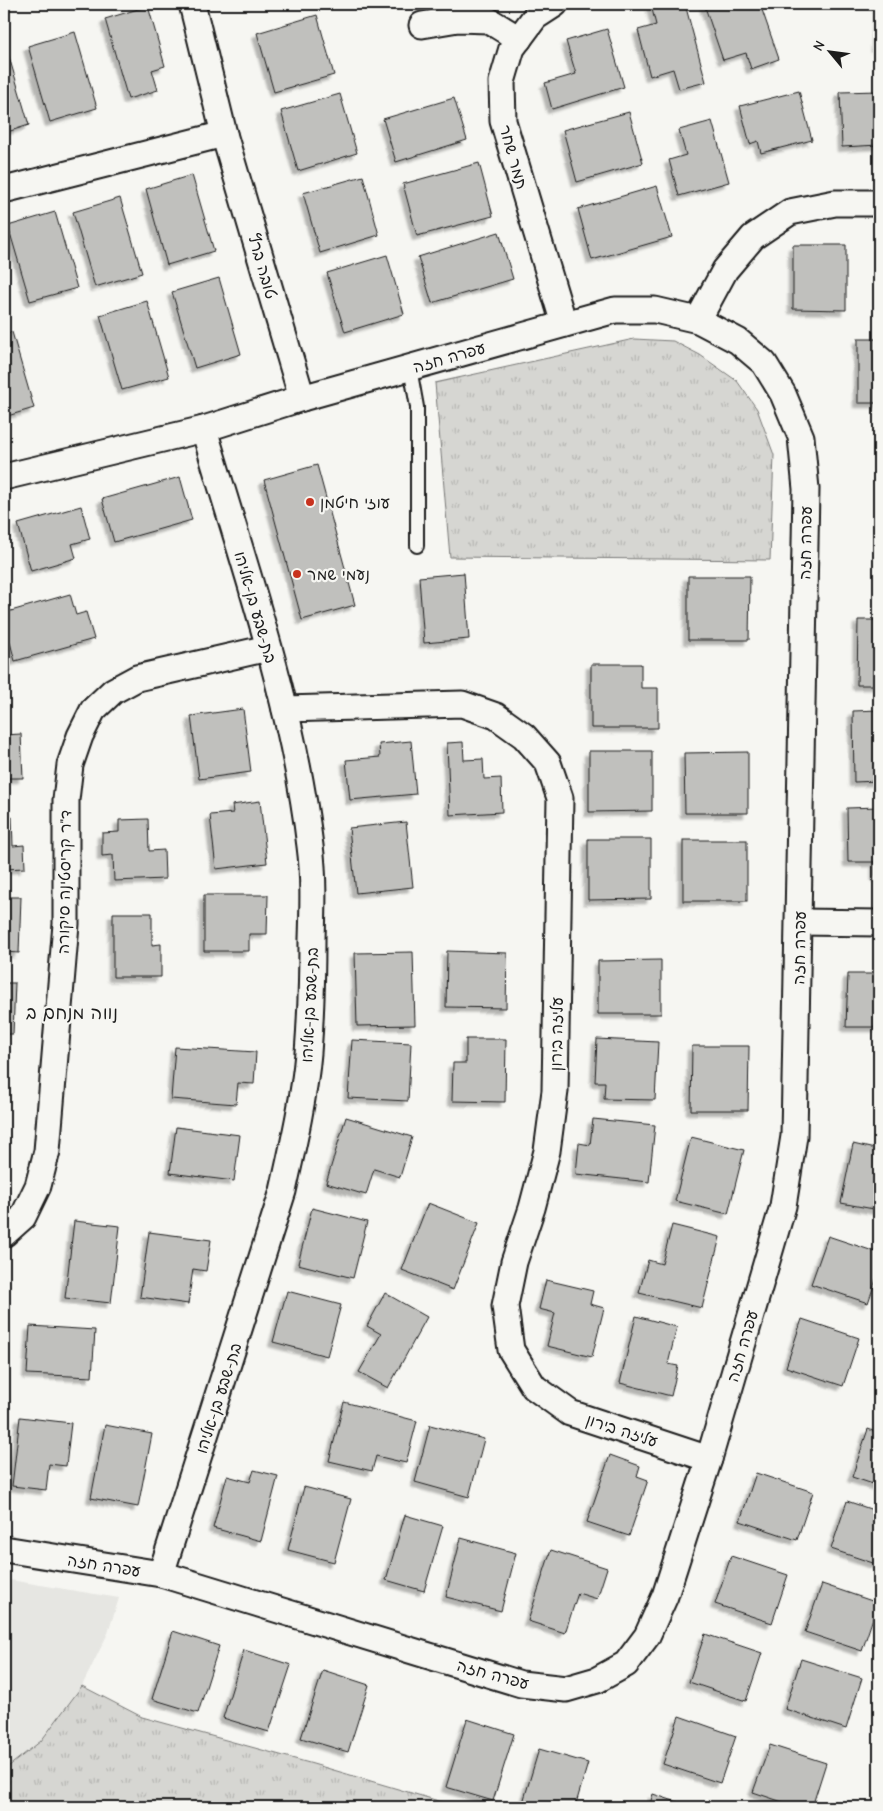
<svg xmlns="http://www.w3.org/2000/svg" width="883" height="1811" font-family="'Comic Neue','Playpen Sans Hebrew',sans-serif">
<defs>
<pattern id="grass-tufts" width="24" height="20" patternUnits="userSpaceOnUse" patternTransform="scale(1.25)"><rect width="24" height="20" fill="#d6d6d2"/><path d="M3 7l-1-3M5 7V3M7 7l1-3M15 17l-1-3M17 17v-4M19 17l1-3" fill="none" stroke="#b7b7b4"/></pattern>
<filter id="shadow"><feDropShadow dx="-4.5" dy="4.5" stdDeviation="1" flood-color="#0004"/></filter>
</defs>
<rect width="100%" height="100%" fill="#f6f6f2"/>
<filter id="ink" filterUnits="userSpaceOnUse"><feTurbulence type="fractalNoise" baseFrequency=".02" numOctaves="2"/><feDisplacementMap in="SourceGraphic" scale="10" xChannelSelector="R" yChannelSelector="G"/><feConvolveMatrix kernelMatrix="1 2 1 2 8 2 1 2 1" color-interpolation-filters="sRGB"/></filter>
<g filter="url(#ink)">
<path fill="#e6e6e2" d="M4 1579 119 1598 108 1633 82 1686 41 1741 4 1770Z"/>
<g fill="url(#grass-tufts)" stroke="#797977">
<path d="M634 339 673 341 700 355 737 381 757 409 774 455 770 560 450 557 435 383Z"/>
<path d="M82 1686 142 1717 313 1764 459 1807H4V1770L41 1741Z"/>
</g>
<g fill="#c0c0bd" stroke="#1c1c1c" filter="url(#shadow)">
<path d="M656 4H685L706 82 679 89 673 69 650 76 638 30 656 25 651 5Z"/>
<path d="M704 4H760L779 59 751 69 746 53 723 60Z"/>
<path d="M878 4H879V48H876Z"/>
<path d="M148 6 165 66 152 70 158 90 128 99 105 19Z"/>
<path d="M317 15 334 75 274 92 257 33Z"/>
<path d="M607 29 624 87 552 109 545 83 576 74 566 41Z"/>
<path d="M75 32 97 108 50 122 28 46Z"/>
<path d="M7 50 29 125 4 133V51Z"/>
<path d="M799 91 812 140 761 153 758 141 750 144 740 106Z"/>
<path d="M879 91V145L842 147 840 92Z"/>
<path d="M340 94 357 153 298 171 281 111Z"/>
<path d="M454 98 467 140 396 162 383 119Z"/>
<path d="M629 112 643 163 577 182 563 130Z"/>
<path d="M712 121 729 182 679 196 669 160 686 155 679 130Z"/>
<path d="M479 163 493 216 417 236 403 184Z"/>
<path d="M192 175 214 251 167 265 146 189Z"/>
<path d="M363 176 379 235 320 253 303 193Z"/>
<path d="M657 186 672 237 592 260 578 209Z"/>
<path d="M120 198 142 273 95 287 73 212Z"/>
<path d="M55 212 77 288 30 301 8 226Z"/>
<path d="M499 232 513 279 432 303 418 257Z"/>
<path d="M793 245H846V310L793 309Z"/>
<path d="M387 255 404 314 345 332 327 273Z"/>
<path d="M219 278 241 354 195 368 172 292Z"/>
<path d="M147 301 169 377 122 390 100 315Z"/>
<path d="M12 332 34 408 4 417V335Z"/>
<rect x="858" y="339" width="21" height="64"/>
<path d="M317 465 355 605 302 620 264 480Z"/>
<path d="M180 477 192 520 114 542 102 499Z"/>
<path d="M81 506 90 539 72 544 76 558 31 571 18 524Z"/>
<path d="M464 573 469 639 424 643 419 577Z"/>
<path d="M688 576H750L749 640H688Z"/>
<path d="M70 594 76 615 86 612 94 639 15 661 4 620V613Z"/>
<path d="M858 620H879V685H857Z"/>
<path d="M591 664H641V688H658V728H591Z"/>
<path d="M243 709 251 772 199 779 191 716Z"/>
<path d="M879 710V781L854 782 853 711Z"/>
<path d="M21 734 23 778H8V788H4V735Z"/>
<path d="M411 741 416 794 350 800 346 760 380 757 379 744Z"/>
<path d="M463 742 464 760 483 759 484 779 501 778 502 812 450 815 447 743Z"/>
<path d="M589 751H652V811L589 812Z"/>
<path d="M748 752V813H685L684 753Z"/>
<path d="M260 801 267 863 216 869 210 815 233 813 232 805Z"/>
<path d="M879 807V877H876V862H848L847 808Z"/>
<path d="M4 817H12L13 846 24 845 25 868 4 869Z"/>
<path d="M148 819 149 851 164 850 165 879 114 881 113 855 102 856V833L119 832V820Z"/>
<path d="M406 822 413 887 356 893 349 828Z"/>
<path d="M588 839H651V899L588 900Z"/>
<rect x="683" y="840" width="64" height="61"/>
<path d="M204 895H268L267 934H249V951H204Z"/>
<path d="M4 897H21L19 953 4 952Z"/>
<path d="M113 913H152V945L161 944V977H113Z"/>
<path d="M447 951 507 953 506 1008 446 1007Z"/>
<path d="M413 952 415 1025 357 1026 355 953Z"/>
<path d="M661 960V1014H598V961Z"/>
<path d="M848 974H879V1027H846Z"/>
<path d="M4 983H15L13 1034H4Z"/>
<path d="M466 1039H506L505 1102 452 1101 453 1063H466Z"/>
<path d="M597 1039 658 1042 655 1100 604 1099 605 1082H595Z"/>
<path d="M352 1040 411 1043 408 1101 348 1098Z"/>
<path d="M692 1046H749L748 1110H691Z"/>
<path d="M175 1047 256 1052 254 1084 238 1083 236 1104 171 1099Z"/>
<path d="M346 1117 412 1137 400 1177 374 1169 366 1195 326 1183Z"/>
<path d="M593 1119 655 1125 649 1182 576 1174 579 1143 590 1145Z"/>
<path d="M176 1127 240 1135 234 1181 170 1173Z"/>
<path d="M691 1137 744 1150 728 1214 675 1201Z"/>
<path d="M853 1144 879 1150V1210L841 1203Z"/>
<path d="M428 1203 479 1223 453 1290 402 1270Z"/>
<path d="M312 1208 367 1222 353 1278 298 1264Z"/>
<path d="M74 1221 120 1226 111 1303 65 1298Z"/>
<path d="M672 1225 720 1237 702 1308 639 1293 648 1260 662 1264Z"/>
<path d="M149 1232 211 1240 206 1271 193 1269 188 1304 140 1297Z"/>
<path d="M828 1236 879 1253V1271L868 1303 811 1284Z"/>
<path d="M546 1280 593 1291 590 1304 604 1308 592 1357 547 1346 555 1313 539 1309Z"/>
<path d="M287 1291 341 1305 327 1356 273 1342Z"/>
<path d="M385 1293 427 1317 388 1388 359 1372 381 1334 367 1326Z"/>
<path d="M636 1316 677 1327 668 1364 678 1366 671 1396 620 1383Z"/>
<path d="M802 1319 859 1338 843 1386 786 1367Z"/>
<path d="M30 1326 95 1330 92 1377 27 1374Z"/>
<path d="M344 1402 417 1421 406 1463 376 1456 372 1471 329 1461Z"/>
<path d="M20 1417 71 1423 66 1466 49 1464 46 1490 12 1486Z"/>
<path d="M105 1425 152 1434 138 1507 91 1498Z"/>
<path d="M430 1425 484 1439 469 1497 415 1482Z"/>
<path d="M868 1429 879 1433V1486L852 1477Z"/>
<path d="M610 1455 640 1466 637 1476 648 1480 629 1536 587 1522Z"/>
<path d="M254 1470 278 1476 261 1541 213 1528 227 1476 250 1482Z"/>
<path d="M756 1473 813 1492 797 1540 740 1521Z"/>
<path d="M304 1487 351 1499 334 1562 288 1550Z"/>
<path d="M847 1501 879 1512V1565L831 1549Z"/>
<path d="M405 1515 443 1526 424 1591 386 1580Z"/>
<path d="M461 1538 516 1553 501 1611 446 1597Z"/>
<path d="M551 1550 607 1568 597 1599 578 1593 565 1633 528 1621Z"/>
<path d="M731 1556 788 1575 772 1623 715 1604Z"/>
<path d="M822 1584 878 1603 862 1651 805 1632Z"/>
<path d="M173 1631 219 1646 198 1713 152 1699Z"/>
<path d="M705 1634 762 1653 746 1701 689 1682Z"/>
<path d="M244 1650 291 1665 269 1732 223 1718Z"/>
<path d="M801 1659 862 1678 846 1729 785 1709Z"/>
<path d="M323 1670 369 1685 348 1752 301 1738Z"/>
<path d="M679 1716 736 1736 720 1783 663 1764Z"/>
<path d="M467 1719 514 1734 493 1801 446 1787Z"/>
<path d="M770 1745 826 1763 812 1807H797L753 1792Z"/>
<path d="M539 1749 588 1763 575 1807 522 1806Z"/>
<path d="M653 1794 692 1807H649Z"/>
</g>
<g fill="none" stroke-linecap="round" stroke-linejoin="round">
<g stroke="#1c1c1c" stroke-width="16">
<path id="lane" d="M410 368 417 407V546"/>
</g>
<g stroke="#1c1c1c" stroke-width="29">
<g id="street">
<path d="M192 4 224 134 302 398"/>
<path d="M555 4 535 17 512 48 502 82 503 121 564 324"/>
<path d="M422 25 458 19 488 20 519 39"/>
<path d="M4 190 224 134"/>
<path d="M698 320 725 270 753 237 790 212 835 203H879"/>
<path d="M4 477 204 429 302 398 615 310H655L698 320 738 341 764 363 783 394 801 437 806 489 794 1136 783 1206 709 1459 665 1596 647 1636 626 1664 597 1680 566 1689 521 1684 161 1574 4 1549"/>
<path d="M285 709 462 704 496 716 524 736 548 763 560 798 555 1091 547 1151 532 1208 514 1262 505 1306 511 1350 534 1387 570 1413 709 1459"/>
<path d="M799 922 879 923"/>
<path d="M4 1234 23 1217 38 1186 47 1151 66 924V800L70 765 80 736 93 710 113 691 137 678 268 648"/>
<path d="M161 1574 283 1191C293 1146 304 1099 308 1053 311 1015 312 977 312 939 313 908 314 876 310 846 293 703 244 566 204 429"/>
</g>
</g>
<use href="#lane" stroke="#f6f6f2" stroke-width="12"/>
<use href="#street" stroke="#f6f6f2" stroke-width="25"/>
</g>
</g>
<g fill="#c8321e" stroke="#f6f6f2" stroke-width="2">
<circle cx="310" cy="502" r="5"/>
<circle cx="297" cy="574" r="5"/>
</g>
<g text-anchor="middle" stroke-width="4.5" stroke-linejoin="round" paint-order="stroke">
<g font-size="16" fill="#1c1c1c" stroke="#f6f6f2">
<text transform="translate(514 157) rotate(74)" y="6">תמר שחר</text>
<text transform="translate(263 266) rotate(74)" y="6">טובה ברץ</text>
<text transform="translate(449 357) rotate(-16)" y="6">עפרה חזה</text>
<text transform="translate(805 543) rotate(-89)" y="6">עפרה חזה</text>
<text transform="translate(256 607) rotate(74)" y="6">בת-שבע בן-אליהו</text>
<text transform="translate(64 882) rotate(-89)" y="6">ד"ר קריסטינה סיקורה</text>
<text transform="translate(799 948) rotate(-89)" y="6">עפרה חזה</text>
<text transform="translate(309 1005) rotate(-87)" y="6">בת-שבע בן-אליהו</text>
<text transform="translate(556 1034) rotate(-89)" y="6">עליזה בירון</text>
<text transform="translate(742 1346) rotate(-74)" y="6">עפרה חזה</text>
<text transform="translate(218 1398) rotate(-72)" y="6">בת-שבע בן-אליהו</text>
<text transform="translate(622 1430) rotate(18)" y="6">עליזה בירון</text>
<text transform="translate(104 1565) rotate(9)" y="6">עפרה חזה</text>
<text transform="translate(493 1674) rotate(15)" y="6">עפרה חזה</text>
</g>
<g font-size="16" fill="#1c1c1c" stroke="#f6f6f2" text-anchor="start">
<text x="320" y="508">עוזי חיטמן</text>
<text x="307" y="580">נעמי שמר</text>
</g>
<g font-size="18" fill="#1c1c1c" stroke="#f6f6f2">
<text x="72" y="1019">נווה מנחם ב</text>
</g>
</g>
<rect width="883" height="1811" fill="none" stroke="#f6f6f2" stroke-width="20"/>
<rect x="10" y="10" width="863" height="1791" fill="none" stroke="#1c1c1c" stroke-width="2" filter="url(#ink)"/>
<g transform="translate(830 52) rotate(299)" stroke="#f6f6f2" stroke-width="4" paint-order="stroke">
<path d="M0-4L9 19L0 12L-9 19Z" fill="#1c1c1c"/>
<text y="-8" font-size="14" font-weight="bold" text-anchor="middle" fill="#1c1c1c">N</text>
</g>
</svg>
